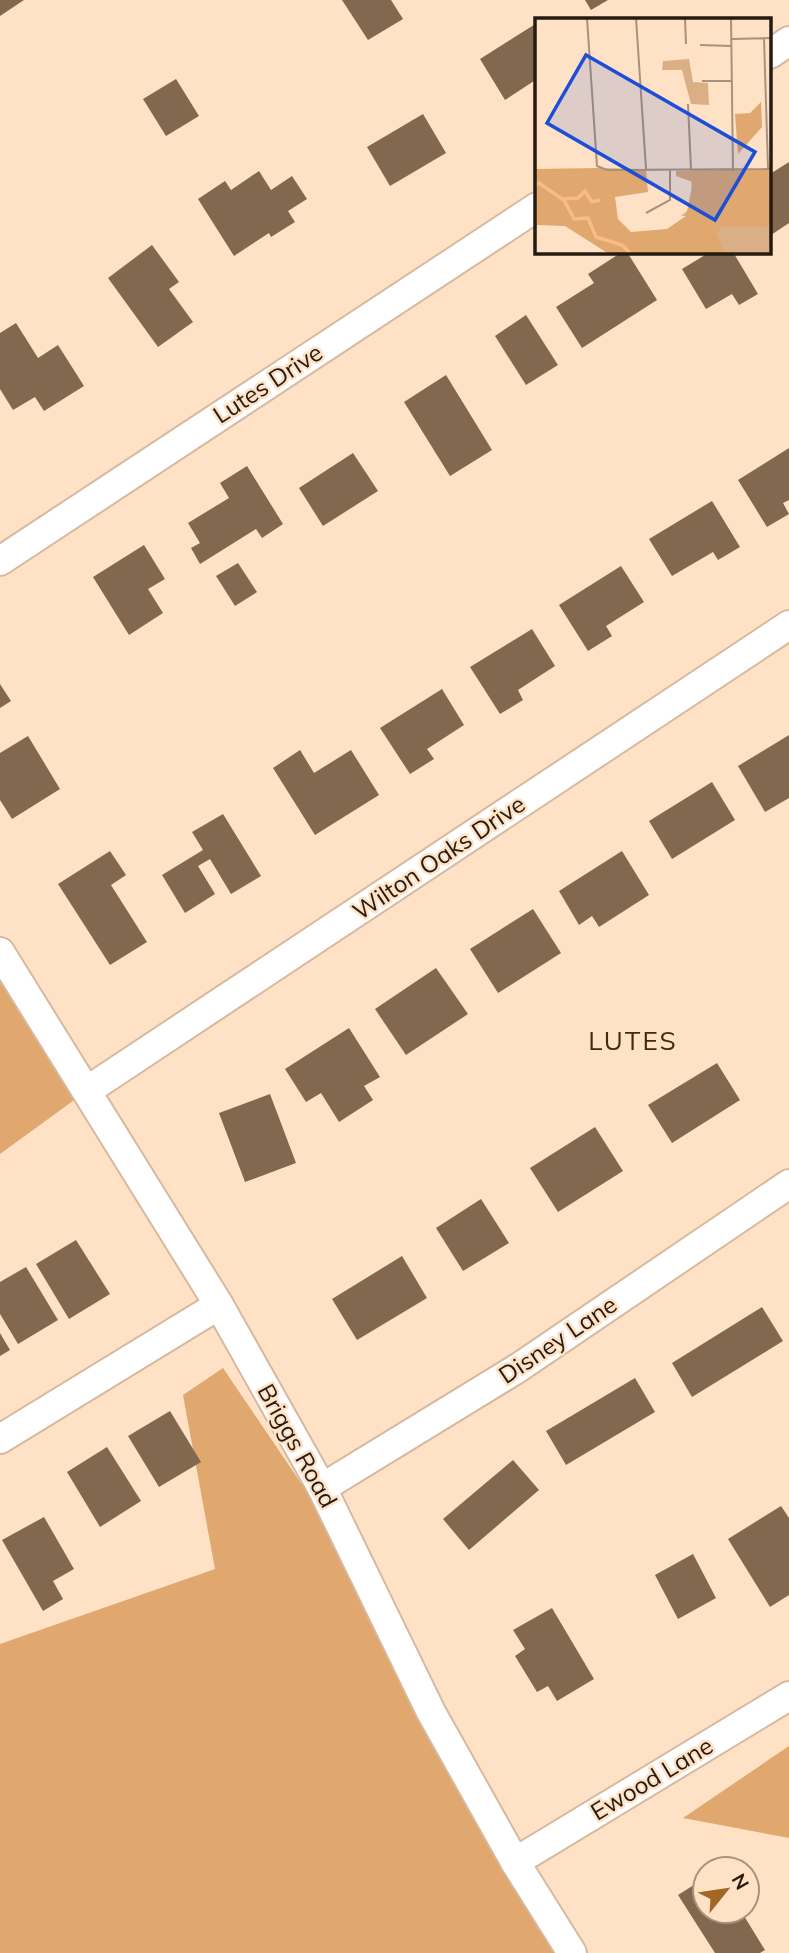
<svg xmlns="http://www.w3.org/2000/svg" width="789" height="1953" font-family="Mulish,sans-serif">
<rect width="100%" height="100%" fill="#ffe2c6"/>
<g fill="#e0a76e">
<path d="M0 952 88 1090 0 1154Z"/>
<path d="M223 1368 307 1492 322 1488 572 1953H0V1644L215 1569 183 1395Z"/>
<path d="M789 1746V1838L683 1818Z"/>
</g>
<g fill="#81684f">
<path d="M0 0H24L0 16Z"/>
<path d="M342 0H391L403 19 368 40Z"/>
<path d="M585 0H608L591 10Z"/>
<path d="M537 23V79L505 100 480 59Z"/>
<path d="M176 79 199 116 166 136 143 99Z"/>
<path d="M423 114 446 153 390 186 367 147Z"/>
<path d="M789 162V223L771 235 770 174Z"/>
<path d="M259 171 271 190 292 176 307 199 288 211 295 222 271 237 269 233 234 256 198 199 225 181 231 190Z"/>
<path d="M152 245 179 282 169 289 193 322 158 347 108 278Z"/>
<path d="M622 252H627L657 300 582 348 556 307 594 283 588 274Z"/>
<path d="M710 252H733L758 294 739 305 732 294 706 309 682 269Z"/>
<path d="M526 315 558 365 526 385 495 336Z"/>
<path d="M16 323 38 358 58 345 84 386 44 411 35 397 13 410 0 389V333Z"/>
<path d="M446 375 492 450 450 476 404 402Z"/>
<path d="M789 448V500L783 503 789 514 767 527 738 480Z"/>
<path d="M353 453 378 491 323 526 299 488Z"/>
<path d="M247 466 283 524 262 538 256 529 200 564 191 548 200 543 188 523 229 498 220 483Z"/>
<path d="M712 501 740 547 718 560 713 552 672 576 649 539Z"/>
<path d="M144 545 165 579 148 589 163 613 129 635 93 577Z"/>
<path d="M238 563 257 592 235 606 216 576Z"/>
<path d="M621 566 644 602 606 626 612 636 588 651 559 605Z"/>
<path d="M532 629 555 666 518 690 523 700 500 714 470 667Z"/>
<path d="M0 684 11 701 0 708Z"/>
<path d="M442 689 464 725 427 749 434 759 410 774 380 728Z"/>
<path d="M789 735V798L765 812 738 766Z"/>
<path d="M28 736 60 789 12 819 0 800V753Z"/>
<path d="M300 750 314 773 351 750 379 795 315 835 273 768Z"/>
<path d="M712 782 735 820 672 859 649 821Z"/>
<path d="M223 814 261 876 231 894 210 859 198 866 215 894 185 913 162 875 203 850 192 832Z"/>
<path d="M110 851 126 875 111 885 147 942 110 965 58 884Z"/>
<path d="M622 851 649 895 599 927 592 916 579 925 559 891Z"/>
<path d="M533 909 561 953 498 993 470 949Z"/>
<path d="M436 968 468 1014 406 1055 375 1009Z"/>
<path d="M349 1028 380 1077 364 1086 373 1100 339 1122 321 1093 306 1102 285 1069Z"/>
<path d="M717 1063 740 1100 672 1143 648 1105Z"/>
<path d="M270 1094 296 1163 245 1182 219 1113Z"/>
<path d="M595 1127 623 1171 558 1212 530 1168Z"/>
<path d="M481 1199 509 1243 463 1271 436 1228Z"/>
<path d="M76 1240 110 1294 69 1319 36 1264Z"/>
<path d="M402 1256 427 1298 357 1340 332 1299Z"/>
<path d="M26 1267 58 1320 18 1344 0 1314V1282Z"/>
<path d="M762 1307 783 1341 692 1397 672 1363Z"/>
<path d="M0 1333 10 1350 0 1356Z"/>
<path d="M635 1378 655 1412 566 1465 546 1431Z"/>
<path d="M170 1411 201 1462 159 1487 128 1436Z"/>
<path d="M107 1447 141 1501 100 1527 67 1472Z"/>
<path d="M513 1460 539 1490 469 1550 443 1519Z"/>
<path d="M781 1506 789 1518V1595L770 1607 728 1539Z"/>
<path d="M44 1517 74 1569 53 1581 63 1599 43 1611 2 1540Z"/>
<path d="M693 1554 716 1598 678 1619 655 1575Z"/>
<path d="M552 1608 594 1679 557 1701 548 1686 537 1692 515 1656 525 1649 513 1630Z"/>
<path d="M705 1878V1911H741L765 1950 760 1953H715L678 1895Z"/>
</g>
<g fill="none" stroke-linecap="round" stroke-linejoin="round">
<g stroke="#d6b99e" stroke-width="32">
<g id="minor">
<path d="M770 54 789 41"/>
<path d="M0 561 537 207"/>
<path d="M0 952 219 1305 322 1488 431 1712 515 1862 572 1953"/>
<path d="M88 1090 789 625"/>
<path d="M0 1439 219 1305"/>
<path d="M322 1488 518 1368 789 1184"/>
<path d="M515 1862 789 1696"/>
</g>
</g>
<use href="#minor" stroke="#fff" stroke-width="28"/>
</g>
<g text-anchor="middle" stroke-width="5" stroke-linejoin="round" paint-order="stroke">
<g font-size="24" fill="#251b10" stroke="#ffe2c6">
<text transform="translate(268 384) rotate(-33)" y="8">Lutes Drive</text>
<text transform="translate(439 858) rotate(-34)" y="8">Wilton Oaks Drive</text>
<text transform="translate(558 1340) rotate(-34)" y="8">Disney Lane</text>
<text transform="translate(297 1446) rotate(61)" y="8">Briggs Road</text>
<text transform="translate(652 1779) rotate(-31)" y="8">Ewood Lane</text>
</g>
<g font-size="26" letter-spacing="2" fill="#442909" stroke="#ffe2c6">
<text x="633" y="1050">LUTES</text>
</g>
</g>
<g transform="translate(535 18)">
<rect width="236" height="236" fill="#ffe2c6"/>
<path d="M154 41 158 64 173 65 174 87 156 86 147 52H127L128 43ZM156 152H236V236H185L160 198H146L157 189Z" fill="#daaf86"/>
<path d="M226 84 227 109 203 136 200 96 215 95ZM63 150 111 151 113 174 80 179 83 201 96 214 132 211 151 198 158 164 141 158V153L233 151 236 209 188 208 181 215 190 236H74L30 208 2 207 0 215V151Z" fill="#e0a76e"/>
<path fill="none" stroke="#f7bd84" stroke-width="3.5" d="M0 167 4 165 27 181 43 180 50 173 57 184 65 182M28 180 39 201 53 200 61 219 87 227 96 236"/>
<path fill="none" stroke="#a8927d" stroke-width="2" d="M52 0 62 148 72 152 237 151M101 0 111 151M150 0 151 26M196 0 198 153M229 20 233 151M196 21 237 20M165 27 196 28M167 63H196M153 86 156 151M111 195 135 182V151"/>
<path fill="#1d4ed8" fill-opacity="0.15" stroke="#1d4ed8" stroke-width="3.5" d="M51 37 220 134 180 202 12 105Z"/>
<rect width="236" height="236" fill="none" stroke="#251b10" stroke-width="3.5"/>
</g>
<g transform="translate(726 1890) rotate(60)"><circle r="33" fill="#ffe2c6" stroke="#a8927d" stroke-width="2"/>
<path d="M0-5L12 26L0 18L-12 26Z" fill="#a06725"/>
<text y="-10" font-size="19" font-weight="bold" text-anchor="middle" fill="#251b10">N</text>
</g>
</svg>
